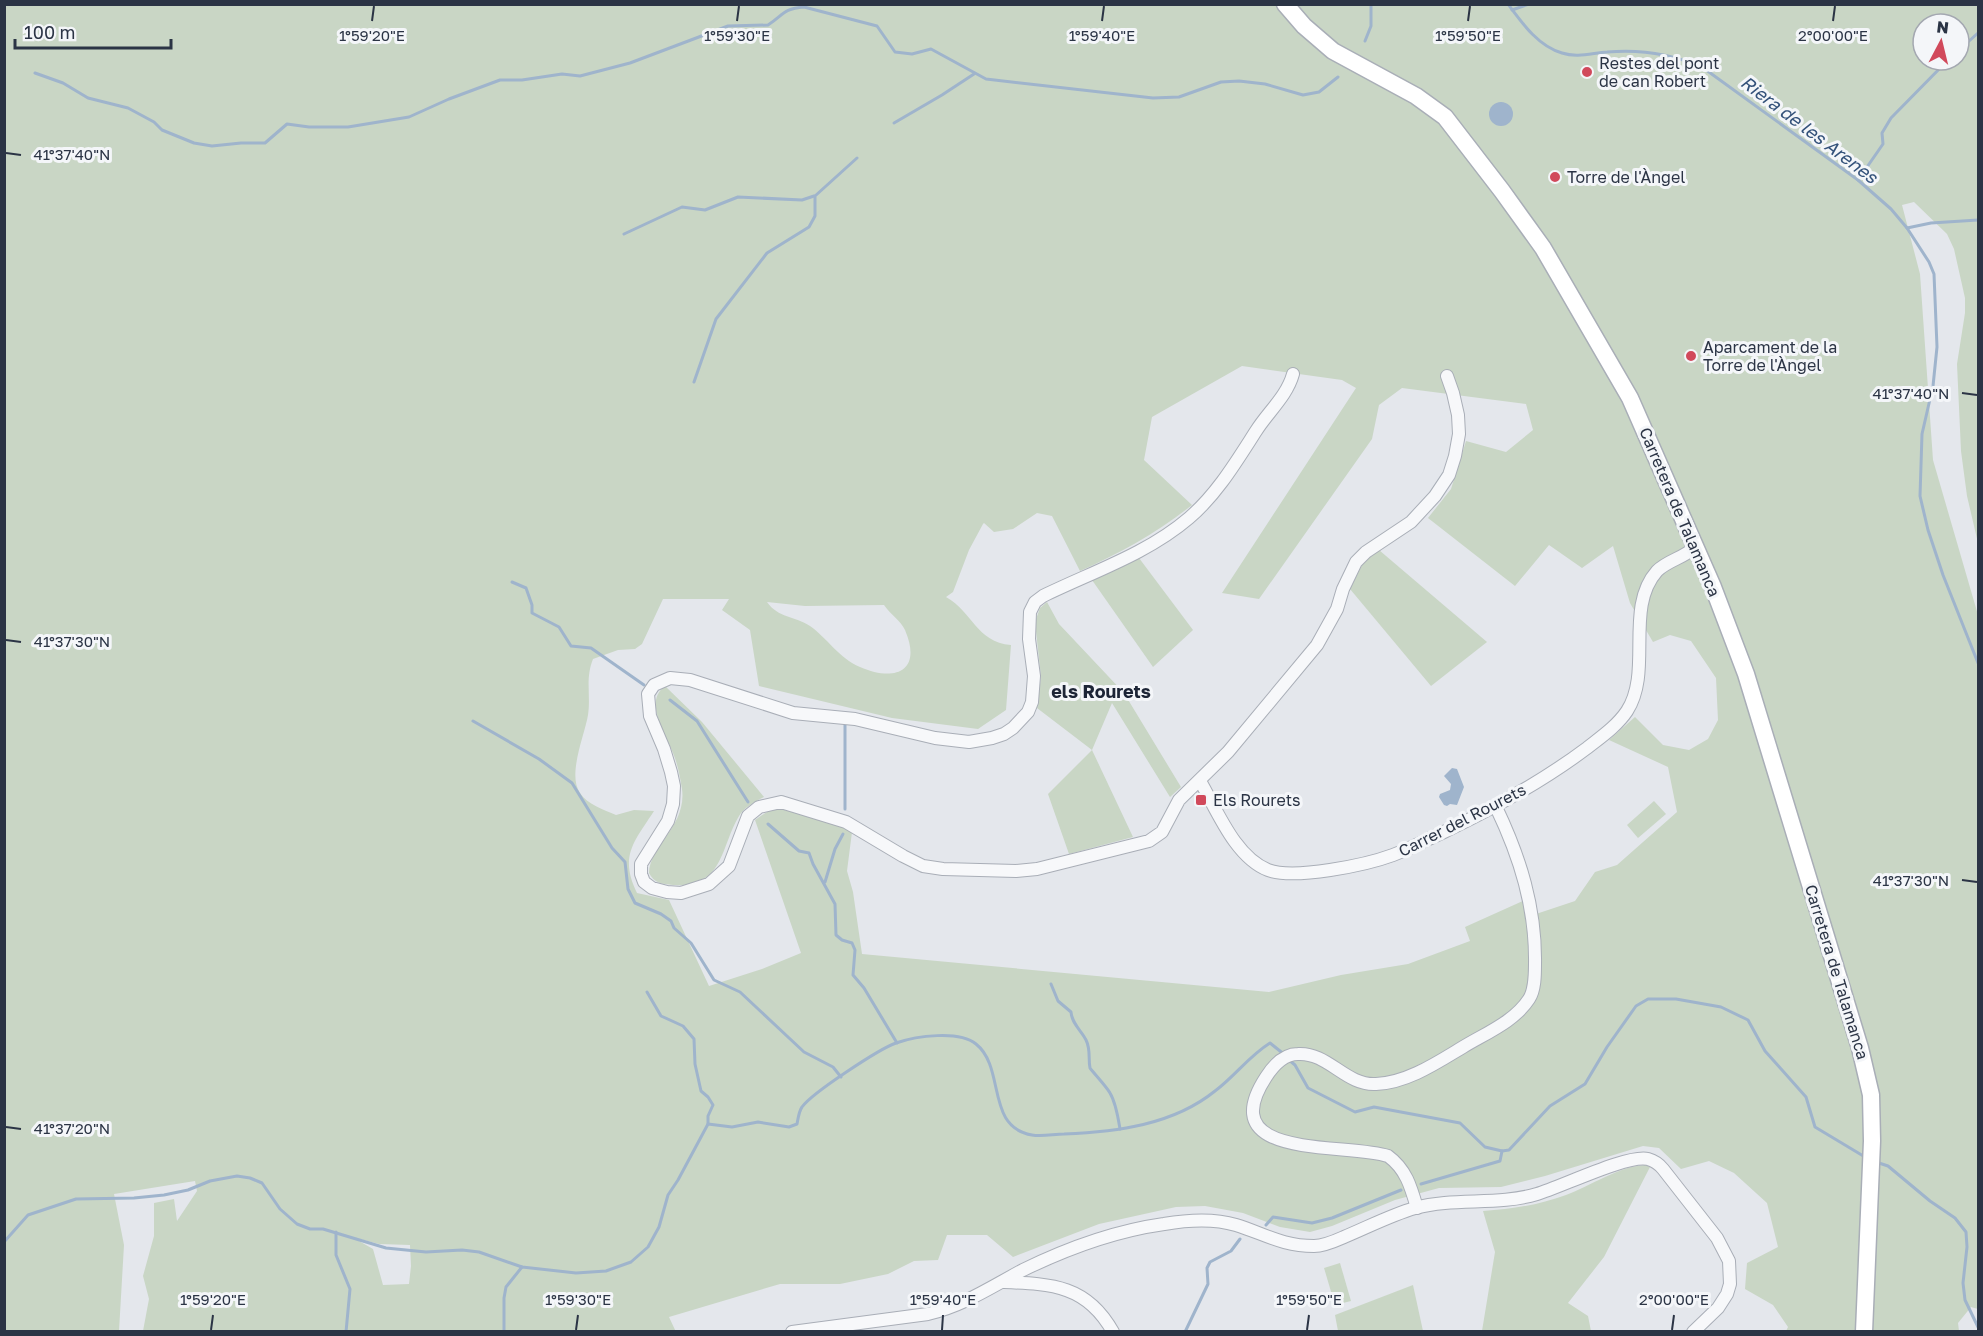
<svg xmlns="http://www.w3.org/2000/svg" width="1983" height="1336" font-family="'Golos Text',sans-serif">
<rect width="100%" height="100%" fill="#e4e7ec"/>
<g fill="#c9d6c5" fill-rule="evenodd">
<path d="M5 5H1978V543L1967 496 1961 451 1957 364 1965 313V298L1954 249 1947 234 1914 202 1902 205 1920 274 1933 460 1978 615V1309L1971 1307 1958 1323 1959 1331H1786L1788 1327 1773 1305 1745 1289 1747 1263 1778 1247 1767 1203 1734 1173 1709 1161 1681 1169 1659 1148 1643 1146 1545 1176 1501 1187 1439 1188 1395 1200 1332 1226 1310 1232 1280 1227 1243 1213 1205 1206 1176 1207 1099 1224 1013 1257 987 1235H947L938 1260 914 1261 888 1274 840 1284H780L669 1317 676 1332 143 1331 149 1299 143 1276 154 1236V1203L174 1199 177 1221 197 1191 195 1181 114 1194 124 1245 119 1331 5 1332ZM1923 24H1959V60H1923ZM1242 366 1342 380 1356 388 1222 593 1259 599 1372 439 1379 405 1402 388 1526 404 1533 430 1506 452 1466 441 1451 489 1428 518 1515 586 1549 545 1582 568 1613 546 1630 603 1653 642 1670 635 1691 641 1716 678 1718 720 1708 739 1689 750 1663 745 1635 717 1609 740 1668 767 1677 812 1617 865 1595 872 1575 901 1536 914 1525 900 1465 927 1470 941 1408 964 1341 975 1269 992 862 954 853 892 847 871 852 832C840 824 790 809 776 809 768 810 761 816 755 820L801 953 762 969 709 986 669 900 637 893C619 856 634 842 654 811L634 810 616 815C604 810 587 804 580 793 567 775 585 734 588 715 591 695 585 679 593 659L618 650 635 649 642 644 663 599H729L722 610 750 630 759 686 892 718 978 729 1006 710 1011 645C976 642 973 612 946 597L953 592 969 550 983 524 984 523 994 532 1013 529 1037 513 1052 516 1080 571C1120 553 1157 533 1192 505L1144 460 1152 417ZM767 602 805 606 884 605C890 614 901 621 905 630 923 672 894 682 860 667 839 658 827 638 810 626 795 616 778 618 767 602ZM352 1237 379 1244 410 1245 411 1266 409 1284 383 1285 373 1249Z"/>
<path d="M1379 550 1487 642 1431 686 1350 589 1363 563Z"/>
<path d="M1139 558 1193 630 1153 667 1092 580Z"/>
<path d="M1047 602 1059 624 1124 693 1181 787 1170 797 1112 703 1092 750 1133 837 1069 854 1048 794 1092 750 1037 708 1041 677 1035 622 1040 608Z"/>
<path d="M665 686 702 722 764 797C756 801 747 806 741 813 720 844 726 888 673 885 662 884 654 883 649 873 650 845 687 826 682 789 680 777 678 765 673 753 666 733 643 702 665 686Z"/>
<path d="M1654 801 1666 814 1638 838 1627 825Z"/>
<path d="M1645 1165 1650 1167 1604 1257 1568 1303 1588 1316 1591 1331H1482L1495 1252 1483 1211C1512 1209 1539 1205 1566 1195 1590 1186 1620 1166 1645 1165Z"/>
<path d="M1340 1263 1351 1301 1335 1305 1324 1268Z"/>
<path d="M1413 1285 1423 1331H1338L1335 1315Z"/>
</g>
<g fill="#9fb4cc">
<circle cx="1501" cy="114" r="12"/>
<path d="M1452 768 1457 769 1464 787 1457 805 1450 804 1447 806 1444 805 1439 797 1440 794 1450 790 1451 784 1444 776Z"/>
</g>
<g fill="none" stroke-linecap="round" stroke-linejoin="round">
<g stroke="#9fb4cc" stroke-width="3">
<path d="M1508 4C1522 23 1538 46 1562 53 1577 58 1592 53 1607 52 1640 49 1672 54 1702 67L1858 180 1891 209 1907 228 1929 262 1934 274 1937 347 1933 386 1922 434 1920 496 1928 530 1943 575 1978 663"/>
<path d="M1512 10 1529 4"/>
<path d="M1365 41 1371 26V4"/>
<path d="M1959 50 1978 33"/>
<path d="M35 73 63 83 88 98 128 108 154 122 162 130 194 143 212 146 241 143H265L287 124 309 127H348L409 117 449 99 500 80H522L562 74 580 76 630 63 728 26 768 25C784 15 782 9 804 7L877 26 895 52 912 54 931 49 986 79 1153 98 1179 97 1221 82 1239 81 1265 84 1303 95 1319 92 1338 77"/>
<path d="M894 123 942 95 974 74"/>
<path d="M1858 180 1883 144 1882 133 1891 118 1948 60"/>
<path d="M1907 228 1931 223 1978 220"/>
<path d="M624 234 682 207 705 210 738 197 802 200 814 196"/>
<path d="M694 382 716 319 767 253 809 227 815 216V196L857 158"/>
<path d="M512 582 526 588 532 605V613L559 627 571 646 591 648 644 685"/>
<path d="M670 700 697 721 748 802"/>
<path d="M473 721 539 759 572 783 612 848 625 862 628 889 635 903 661 914 671 921 674 928 691 943 714 980 740 992 804 1052 833 1067 841 1077"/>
<path d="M845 724V809"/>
<path d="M768 824 799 851 809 853 813 864 835 904 836 935 842 940 852 943 855 950 853 975 864 988 897 1043"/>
<path d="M825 882 835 849 843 834"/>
<path d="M1051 984 1058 1001 1071 1012C1072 1024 1081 1030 1086 1040 1091 1050 1088 1058 1090 1068 1091 1070 1107 1087 1110 1093 1116 1103 1118 1117 1120 1129"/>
<path d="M647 992 661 1016 683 1026 694 1039 695 1064 701 1091 708 1097 713 1105 708 1116V1124"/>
<path d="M1289 1060 1295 1065 1308 1088 1355 1112 1374 1107 1460 1123 1485 1147 1502 1151 1509 1150 1550 1106 1585 1084 1607 1047 1636 1006 1648 999H1676L1721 1007 1748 1020 1765 1051 1806 1097 1815 1127 1865 1157"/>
<path d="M1876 1162 1888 1166 1930 1201 1955 1218 1966 1232 1967 1247 1963 1283 1965 1300 1978 1327"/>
<path d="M1421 1184 1500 1161 1502 1151"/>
<path d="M1266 1225 1273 1217 1312 1223 1332 1218 1401 1190"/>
<path d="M336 1232V1255L350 1289 346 1332"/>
<path d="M4 1242 28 1215 76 1199 134 1198 164 1195 188 1190 210 1181 237 1176 250 1178 262 1183 280 1209 297 1224 310 1229H323L386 1248 426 1252 462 1250 479 1252 522 1267 576 1273 606 1271 631 1262 648 1247 659 1227 668 1195 678 1180 708 1124 732 1127 758 1122 789 1127 797 1124C798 1119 799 1111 802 1107 812 1093 879 1049 896 1043 916 1036 959 1030 976 1044 1006 1068 985 1127 1032 1135 1042 1137 1054 1134 1064 1134 1116 1132 1173 1125 1215 1091 1235 1076 1249 1056 1270 1043L1285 1055"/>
<path d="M504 1332V1298L506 1287 522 1267"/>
<path d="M1185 1332 1208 1284 1207 1268 1210 1262 1231 1251 1240 1239"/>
</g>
<g stroke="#a9aeb7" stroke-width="14">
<g id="street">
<path d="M1293 374C1287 396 1268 412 1256 431 1236 462 1217 494 1189 518 1147 554 1092 572 1043 596L1035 602 1030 612 1029 639 1034 676 1032 702 1028 712 1013 728 1004 734 992 738 969 742 935 738 855 719 793 713 690 680 670 678 654 685 648 694 650 716 664 749 671 772 674 786 673 804 668 821 641 864V874L644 882 652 888 667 892 681 893 709 884 729 866 748 816 759 807 781 802 846 822 903 856 923 866 943 869 1016 871 1037 869 1149 841 1162 832 1179 800 1228 752 1317 645 1337 609 1343 589 1356 562 1366 552 1411 522 1435 496 1449 475 1455 456 1459 434 1458 415 1453 393 1447 376"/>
<path d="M1200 781C1217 810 1235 857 1268 870 1294 880 1366 865 1393 855 1411 848 1428 839 1446 831 1496 807 1543 781 1587 748 1601 737 1617 726 1627 711 1653 671 1624 608 1657 571 1668 560 1684 558 1695 547"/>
<path d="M1417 1208C1411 1187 1406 1169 1388 1156 1345 1142 1211 1161 1266 1077 1273 1066 1284 1054 1298 1054 1328 1052 1346 1086 1376 1084 1407 1083 1438 1062 1463 1047 1486 1033 1514 1022 1529 999 1535 990 1535 975 1535 964 1536 908 1520 857 1496 807"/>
<path d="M1003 1282C1052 1284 1087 1285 1113 1332"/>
<path d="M792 1332 928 1314C963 1306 991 1287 1023 1270 1068 1248 1114 1231 1164 1224 1187 1220 1213 1218 1236 1225 1265 1234 1282 1246 1314 1246 1324 1246 1335 1241 1344 1237 1368 1227 1391 1215 1415 1208 1455 1197 1497 1206 1537 1194 1561 1187 1628 1154 1648 1159 1655 1161 1659 1164 1663 1169L1717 1238 1729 1261 1730 1284 1727 1294 1718 1308 1693 1332"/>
</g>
</g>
<g stroke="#a9aeb7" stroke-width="19">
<path id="secondary" d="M1285 4 1304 26 1333 51 1416 96 1445 117 1502 191 1543 248 1630 398 1713 587 1746 674 1860 1048 1871 1095 1872 1141 1864 1332"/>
</g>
<use href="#street" stroke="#f7f8fa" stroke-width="12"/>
<use href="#secondary" stroke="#fff" stroke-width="16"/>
</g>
<path fill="none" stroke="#2b3445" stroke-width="2" d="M372 21 374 6M737 21 739 6M1102 21 1104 6M1468 21 1470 6M1833 21 1835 6M6 153 21 155M1962 393 1977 395M6 640 21 642M1962 880 1977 882M6 1127 21 1129M211 1330 213 1315M576 1330 578 1315M942 1330 943 1315M1307 1330 1309 1315M1672 1330 1674 1315"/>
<g fill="#d1495b" stroke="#f4f6f9" stroke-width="2">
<circle cx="1587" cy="72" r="6"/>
<circle cx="1555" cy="177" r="6"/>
<circle cx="1691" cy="356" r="6"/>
<rect x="1195" y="794" width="12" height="12" rx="3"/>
</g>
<g text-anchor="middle" stroke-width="6" stroke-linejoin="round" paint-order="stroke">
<g font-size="16" fill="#2b3445" stroke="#f4f6f9" text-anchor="start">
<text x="1599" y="69">Restes del pont<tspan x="1599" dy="18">de can Robert</tspan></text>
<text x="1567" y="183">Torre de l'Àngel</text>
<text x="1703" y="353">Aparcament de la<tspan x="1703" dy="18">Torre de l'Àngel</tspan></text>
<text x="1213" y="806">Els Rourets</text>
</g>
<g font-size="16" fill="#2b3445" stroke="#f4f6f9">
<text transform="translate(1680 512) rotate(67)" y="6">Carretera de Talamanca</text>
<text transform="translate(1462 820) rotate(-27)" y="6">Carrer del Rourets</text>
<text transform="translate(1837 972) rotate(73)" y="6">Carretera de Talamanca</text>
</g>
<g font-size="18" font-style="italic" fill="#34527a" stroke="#f4f6f9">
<text transform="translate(1809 130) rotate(37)" y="6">Riera de les Arenes</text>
</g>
<g font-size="18" font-weight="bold" fill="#1d2536" stroke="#f4f6f9">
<text x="1101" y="698">els Rourets</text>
</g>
</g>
<g font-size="15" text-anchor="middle" fill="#2b3445" stroke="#f4f6f9" stroke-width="6" stroke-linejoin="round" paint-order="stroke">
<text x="372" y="41">1°59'20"E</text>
<text x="737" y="41">1°59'30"E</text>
<text x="1102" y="41">1°59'40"E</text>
<text x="1468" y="41">1°59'50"E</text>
<text x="1833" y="41">2°00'00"E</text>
<text x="72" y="160">41°37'40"N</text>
<text x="1911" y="399">41°37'40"N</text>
<text x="72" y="647">41°37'30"N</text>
<text x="1911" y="886">41°37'30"N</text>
<text x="72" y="1134">41°37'20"N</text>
<text x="213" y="1305">1°59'20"E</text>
<text x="578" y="1305">1°59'30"E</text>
<text x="943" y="1305">1°59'40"E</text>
<text x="1309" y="1305">1°59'50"E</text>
<text x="1674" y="1305">2°00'00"E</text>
</g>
<rect width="1983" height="1336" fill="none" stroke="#2b3445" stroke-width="12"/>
<g transform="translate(1941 42) rotate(7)"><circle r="28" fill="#f4f6f9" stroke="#a4a8b1" stroke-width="1.5"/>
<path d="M0-4.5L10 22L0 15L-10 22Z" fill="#d1495b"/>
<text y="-9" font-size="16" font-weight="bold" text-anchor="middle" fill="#2b3445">N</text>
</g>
<path d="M15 39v9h156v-9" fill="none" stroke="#2b3445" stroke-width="3"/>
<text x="24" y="39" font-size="18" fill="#2b3445" stroke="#f4f6f9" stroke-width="4.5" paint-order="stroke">100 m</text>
</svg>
